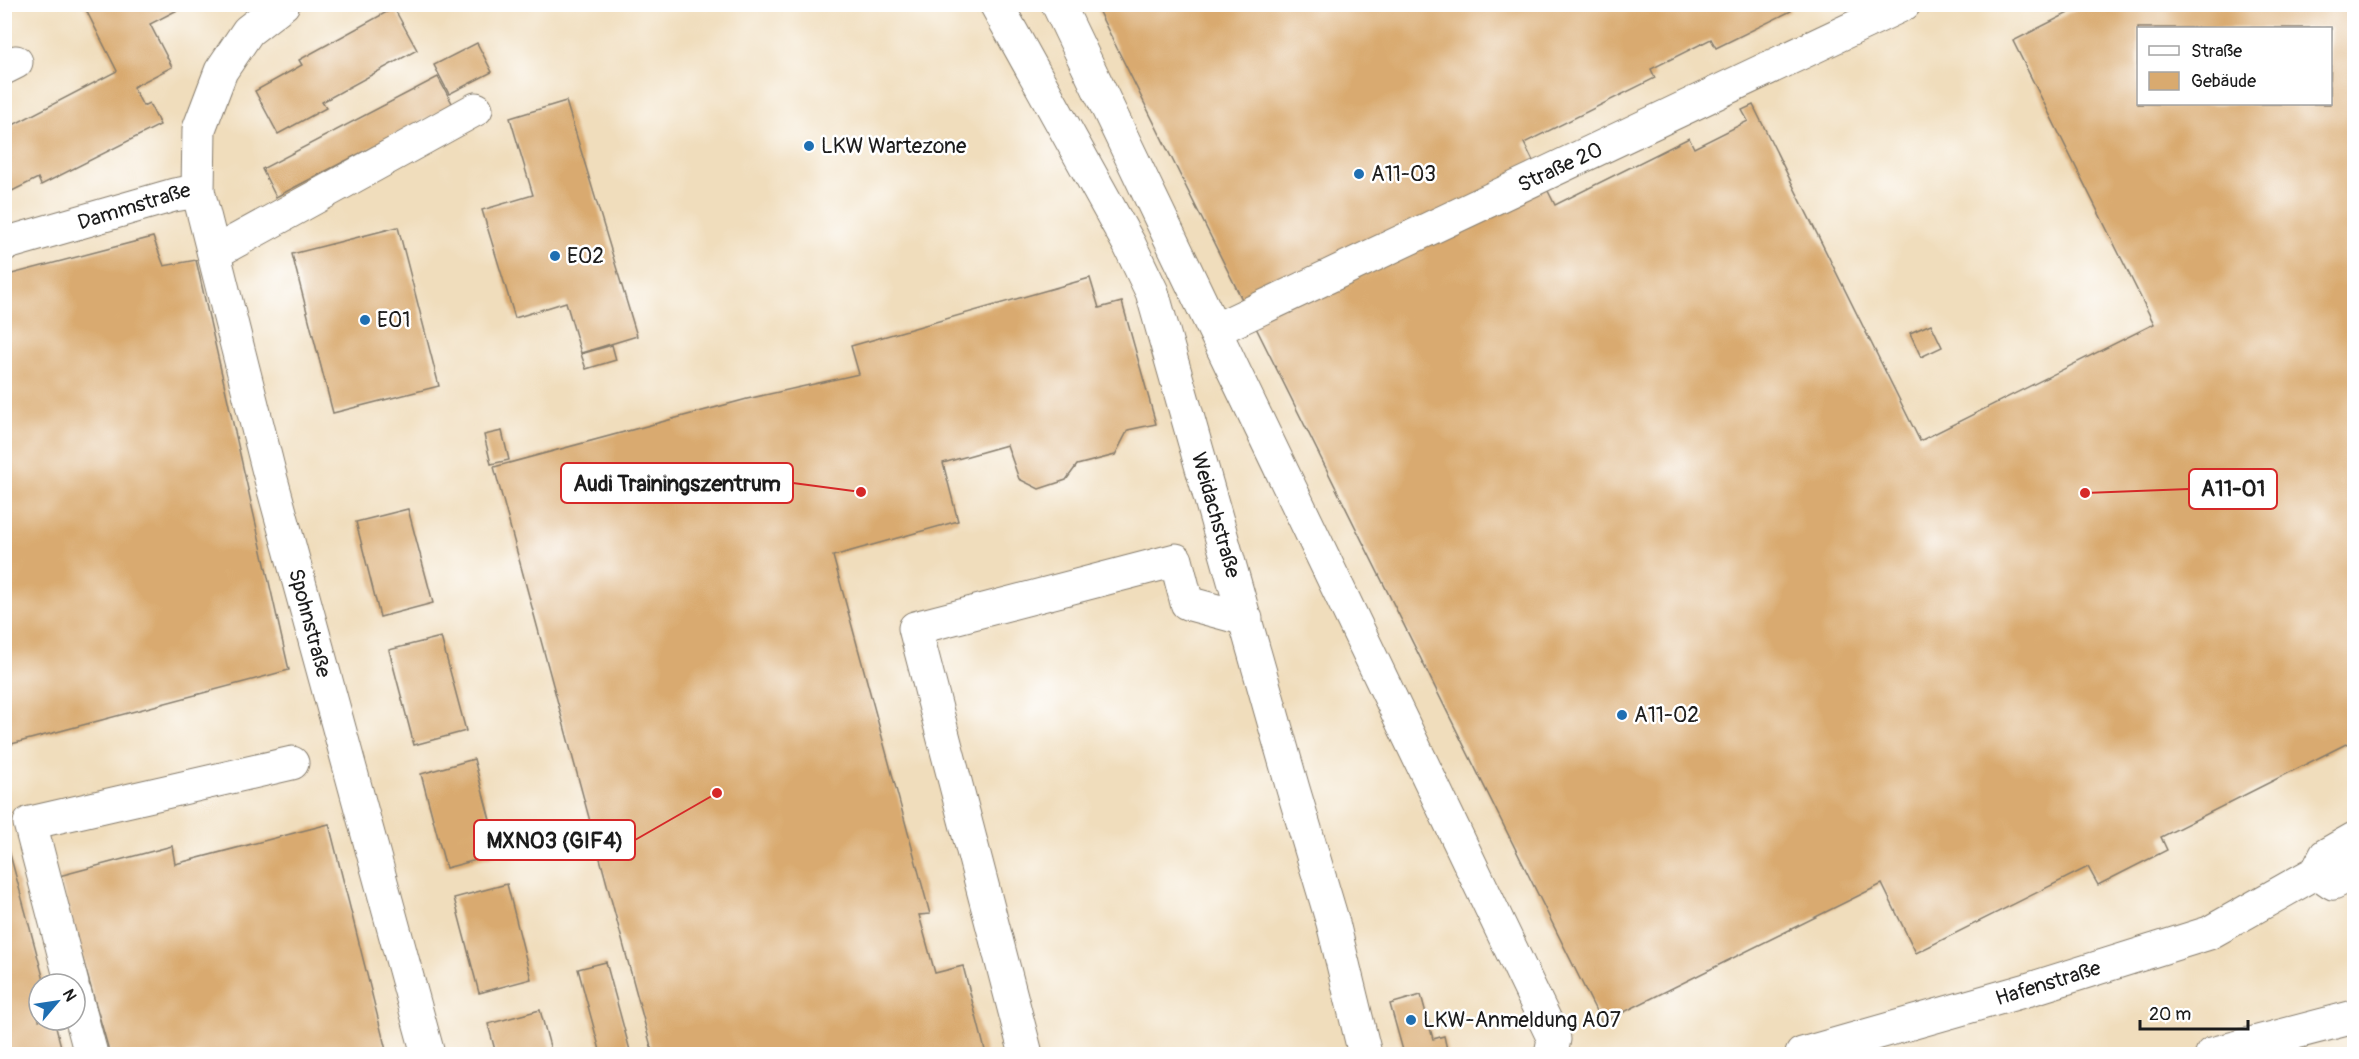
<svg xmlns="http://www.w3.org/2000/svg" width="2359" height="1059" font-family="Pangolin,sans-serif">
<rect width="100%" height="100%" fill="#fff"/>
<filter id="ink" filterUnits="userSpaceOnUse"><feTurbulence type="fractalNoise" baseFrequency=".0167" numOctaves="2"/><feDisplacementMap in="SourceGraphic" scale="12" xChannelSelector="R" yChannelSelector="G"/><feConvolveMatrix kernelMatrix="1 2 1 2 8 2 1 2 1" color-interpolation-filters="sRGB"/></filter>
<filter id="wash" filterUnits="userSpaceOnUse"><feTurbulence type="fractalNoise" baseFrequency=".008" numOctaves="4" result="noise"/><feDisplacementMap in="SourceGraphic" scale="24" xChannelSelector="R" yChannelSelector="G"/><feGaussianBlur stdDeviation="1.35" result="paint"/><feColorMatrix in="noise" values="0 0 0 0 0 0 0 0 0 0 0 0 0 0 0 0 0 1.4 0 .05"/><feComposite in="paint" operator="in"/></filter>
<g filter="url(#wash)">
<rect width="100%" height="100%" fill="#f0ddbc"/>
<g id="blocks">
<g fill="#d9aa6f" fill-rule="evenodd">
<path d="M83 4H189L150 24 172 67 133 87 143 106 149 103 160 125 41 185 38 178 4 195V135L13 130 11 126 117 71Z"/>
<path d="M1095 4H1787L1791 11 1716 48 1711 39 1651 69 1655 78 1524 143 1555 205 1689 138 1694 148 1748 121 1742 110 1753 105 1920 441 2154 324 2013 41 2086 4H2354V740L2161 837 2167 850 2098 885 2088 867 1916 953 1882 884 1602 1023ZM2138 28H2331L2330 104H2138Z"/>
<path d="M394 8 417 50 322 102 326 108 278 134 255 91 302 65 299 60Z"/>
<path d="M477 43 492 72 449 94 434 65Z"/>
<path d="M438 77 453 105 276 197 262 169Z"/>
<path d="M566 101 637 336 581 353 566 302 515 318 482 210 533 195 510 118Z"/>
<path d="M398 227 439 386 333 413 292 254Z"/>
<path d="M153 237 164 266 196 260 289 670 4 746V276Z"/>
<path d="M1090 278 1099 308 1122 302 1156 424 1128 430 1115 455 1077 465 1066 480 1039 489 1019 479 1007 445 943 463 958 521 833 556 930 914 919 915 935 973 963 966 986 1054H653L494 467 747 399 859 374 851 346Z"/>
<path d="M1931 324 1942 347 1921 357 1910 333Z"/>
<path d="M612 345 616 360 586 369 581 354Z"/>
<path d="M502 431 509 460 491 464 484 435Z"/>
<path d="M408 509 433 603 380 617 356 522Z"/>
<path d="M441 637 466 731 414 745 389 650Z"/>
<path d="M474 759 499 854 446 868 421 774Z"/>
<path d="M329 824 387 1054H110L59 876 172 846 175 864Z"/>
<path d="M4 832 45 984H39V1020H54L63 1054H4Z"/>
<path d="M507 884 531 979 479 993 454 898Z"/>
<path d="M606 962 631 1054H601L578 969Z"/>
<path d="M1421 995 1433 1039 1444 1036 1448 1054H1404L1390 1004Z"/>
<path d="M540 1010 552 1054H496L488 1024Z"/>
</g>
</g>
</g>
<g filter="url(#ink)">
<use href="#blocks" fill-opacity="0" stroke="#867c6c" stroke-width="1.5"/>
<g fill="none" stroke-linecap="round" stroke-linejoin="round">
<g stroke="#867c6c" stroke-width="35">
<g id="minor">
<path d="M283 4 248 31 221 71 199 129 198 191 269 472 428 1054"/>
<path d="M996 4 1129 244 1152 292 1293 789 1333 923 1365 1054"/>
<path d="M1058 4 1554 1039 1551 1054"/>
<path d="M4 68 16 62"/>
<path d="M4 244 174 195 198 191"/>
<path d="M214 253 476 109"/>
<path d="M1215 330 1904 4"/>
<path d="M2317 872 2333 883 2354 873"/>
<path d="M72 984 30 823 292 763"/>
<path d="M75 994 91 1054"/>
<path d="M1026 1054 915 628 1176 560 1187 603 1246 619"/>
<path d="M1802 1054 2027 990 2209 933 2317 872 2326 855 2354 839"/>
<path d="M2212 1054 2354 1017"/>
</g>
</g>
<use href="#minor" stroke="#fff" stroke-width="33"/>
</g>
</g>
<g fill="#1f6fb2" stroke="#fff" stroke-width="2">
<circle cx="809" cy="146" r="6"/>
<circle cx="1359" cy="174" r="6"/>
<circle cx="555" cy="256" r="6"/>
<circle cx="365" cy="320" r="6"/>
<circle cx="1622" cy="715" r="6"/>
<circle cx="1411" cy="1020" r="6"/>
</g>
<g text-anchor="middle" stroke-width="5" stroke-linejoin="round" paint-order="stroke">
<g font-size="21" fill="#1c1c1c" stroke="#fff" text-anchor="start">
<text x="821" y="153">LKW Wartezone</text>
<text x="1371" y="181">A11-03</text>
<text x="567" y="263">E02</text>
<text x="377" y="327">E01</text>
<text x="1634" y="722">A11-02</text>
<text x="1423" y="1027">LKW-Anmeldung A07</text>
</g>
<g font-size="21" fill="#1c1c1c" stroke="#fff">
<text transform="translate(1560 167) rotate(-25)" y="7">Straße 20</text>
<text transform="translate(134 206) rotate(-17)" y="7">Dammstraße</text>
<text transform="translate(1216 515) rotate(74)" y="7">Weidachstraße</text>
<text transform="translate(310 623) rotate(75)" y="7">Spohnstraße</text>
<text transform="translate(2048 983) rotate(-17)" y="7">Hafenstraße</text>
</g>
</g>
<path fill="none" stroke="#d62828" stroke-width="2" d="M861 492L793 483M2085 493L2189 489M717 793L635 840"/>
<g fill="#d62828" stroke="#fff" stroke-width="2">
<circle cx="861" cy="492" r="6"/>
<circle cx="2085" cy="493" r="6"/>
<circle cx="717" cy="793" r="6"/>
</g>
<g fill="#fff" stroke="#d62828" stroke-width="2">
<rect x="561" y="463" width="232" height="40" rx="6"/>
<rect x="2189" y="469" width="88" height="40" rx="6"/>
<rect x="474" y="820" width="161" height="40" rx="6"/>
</g>
<g font-size="22" text-anchor="middle" font-weight="bold" fill="#1c1c1c">
<text x="677" y="491">Audi Trainingszentrum</text>
<text x="2233" y="496">A11-01</text>
<text x="555" y="848">MXN03 (GIF4)</text>
</g>
<rect width="2359" height="1059" fill="none" stroke="#fff" stroke-width="24"/>
<rect x="2137" y="27" width="195" height="78" fill="#ffffff" stroke="#a4a4a4" stroke-width="1.5"/>
<rect x="2149" y="46" width="30" height="9" fill="#ffffff" stroke="#a4a4a4" stroke-width="1.5"/>
<text x="2191" y="57" font-size="18" fill="#1c1c1c">Straße</text>
<rect x="2149" y="72" width="30" height="18" fill="#d9aa6f" stroke="#a4a4a4" stroke-width="1.5"/>
<text x="2191" y="87" font-size="18" fill="#1c1c1c">Gebäude</text>
<g transform="translate(57 1002) rotate(61)"><circle r="28" fill="#ffffff" stroke="#a4a4a4" stroke-width="1.5"/>
<path d="M0-4.5L10 22L0 15L-10 22Z" fill="#1f6fb2"/>
<text y="-9" font-size="16" font-weight="bold" text-anchor="middle" fill="#1c1c1c">N</text>
</g>
<path d="M2140 1020v9h108v-9" fill="none" stroke="#1c1c1c" stroke-width="3"/>
<text x="2149" y="1020" font-size="18" fill="#1c1c1c" stroke="#ffffff" stroke-width="4.5" paint-order="stroke">20 m</text>
</svg>
